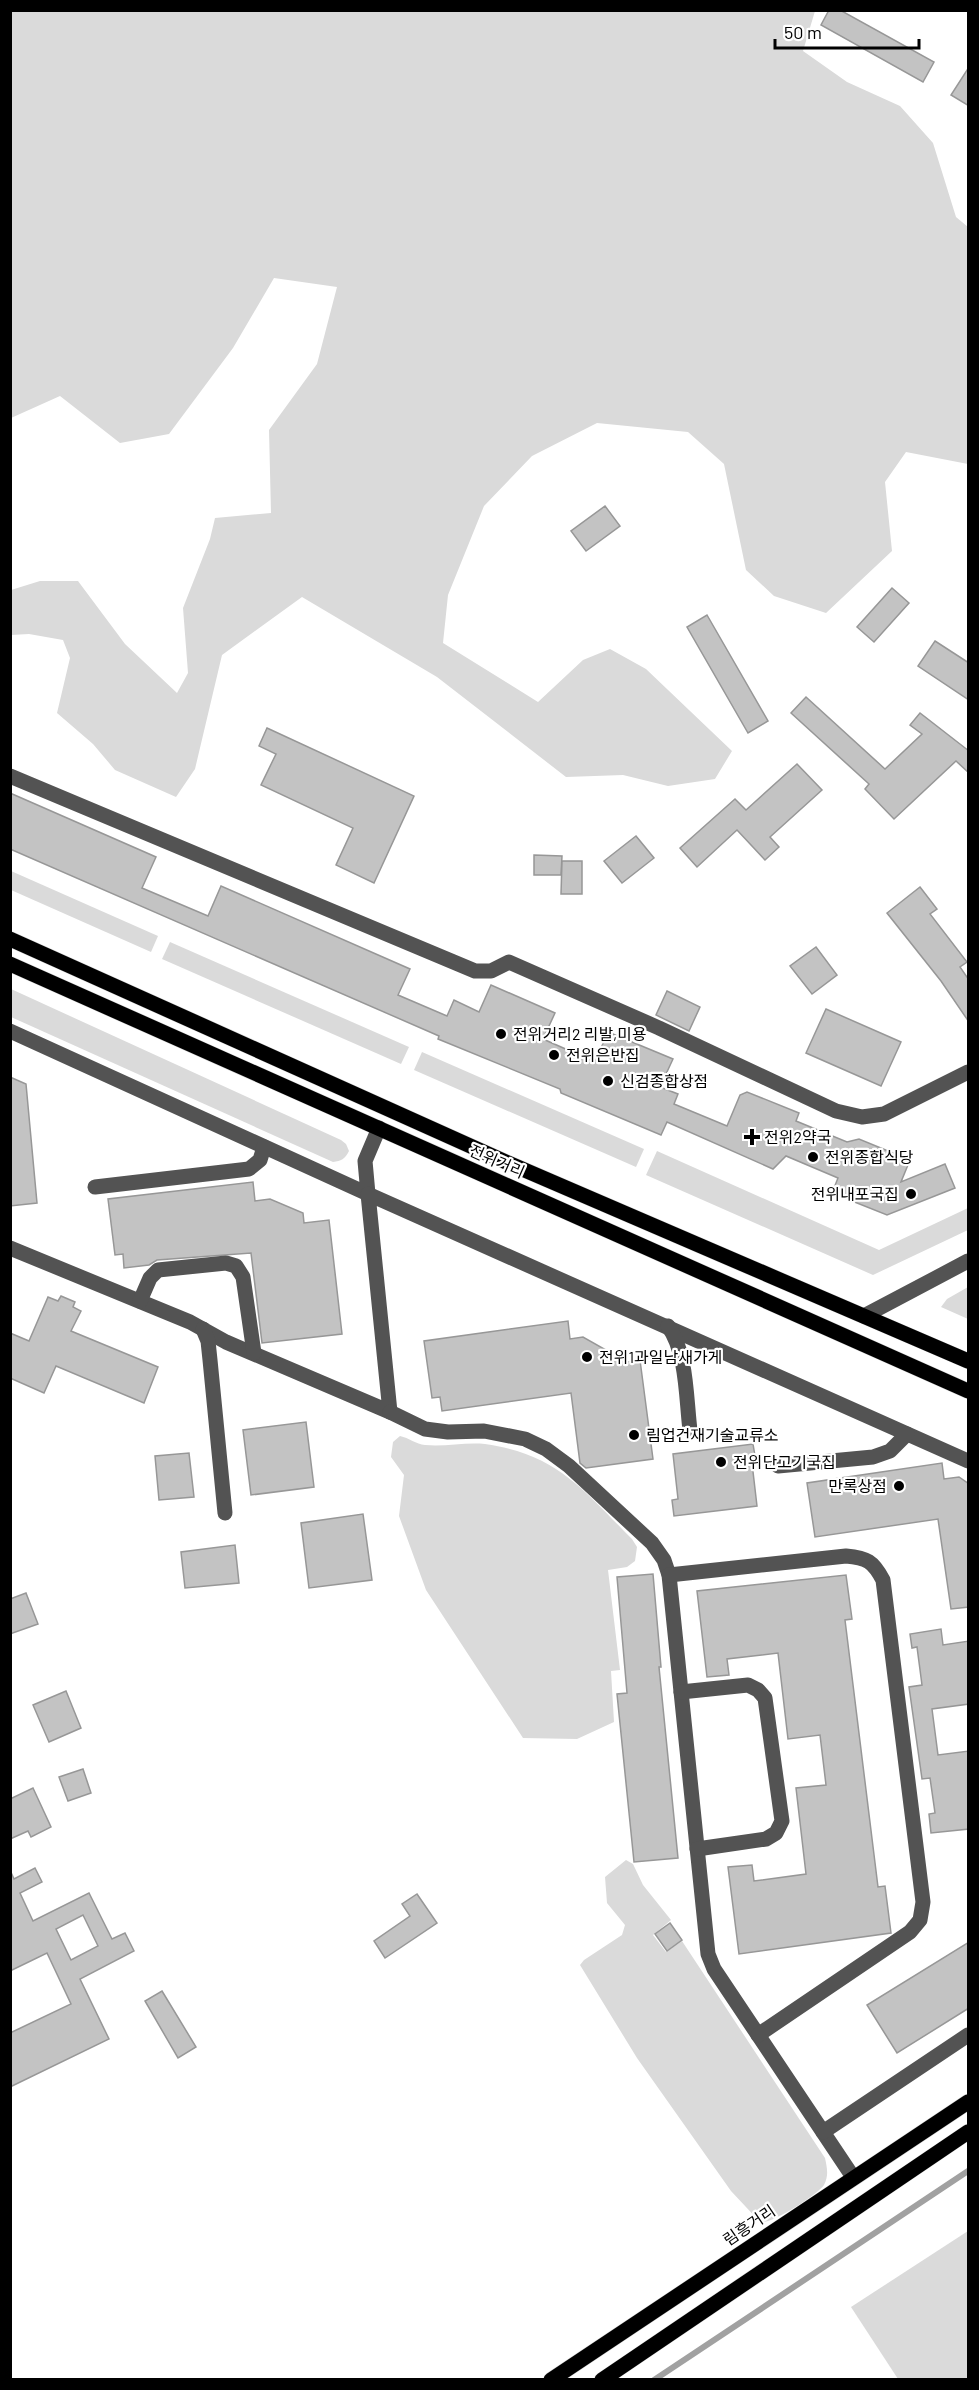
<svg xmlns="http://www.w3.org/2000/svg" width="979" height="2390" font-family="Barlow,'Noto Sans KR',sans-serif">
<rect width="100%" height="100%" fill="#fff"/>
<g fill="#dadada">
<path d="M11 10 815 11 803 51 847 82 900 106 933 143 956 217 968 227V464L906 452 885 482 892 551 826 613 774 596 746 570 724 464 688 432 597 423 532 456 484 506 448 595 443 643 538 702 583 660 610 649 646 669 732 751 715 779 668 786 623 775 566 777 437 677 302 597 222 655 195 769 176 797 115 770 93 744 57 713 70 658 63 640 29 634 11 635V590L40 581H78L125 644 177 693 188 673 183 608 210 539 215 518 271 513 269 430 317 364 337 287 274 278 233 348 169 434 120 443 60 396 11 418Z"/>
<path d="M11 871 158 936 151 952 11 890Z"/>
<path d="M170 942 409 1047 401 1064 162 959Z"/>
<path d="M11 989 341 1140 346 1144 349 1151C345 1159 341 1161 333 1162L11 1017Z"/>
<path d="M422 1052 644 1149 636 1167 414 1070Z"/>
<path d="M657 1151 879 1250 968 1208V1230L873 1275 646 1175Z"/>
<path d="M968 1287V1319L941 1307 947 1299Z"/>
<path d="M400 1436C409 1438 416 1444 425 1445 445 1447 465 1442 485 1444 558 1454 584 1491 632 1539L637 1547 635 1561 627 1567 608 1570 620 1670 611 1671 614 1722 577 1739 523 1738 426 1590 399 1516 404 1475 391 1457 393 1442Z"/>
<path d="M626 1860 633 1864 643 1885 671 1920 653 1935 666 1952 682 1941 825 2158C827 2168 829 2175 824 2185 817 2195 771 2225 760 2222L731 2191 637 2058 580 1965 584 1960 622 1935 625 1925 607 1903 605 1877Z"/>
<path d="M968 2231V2379H898L851 2307Z"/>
</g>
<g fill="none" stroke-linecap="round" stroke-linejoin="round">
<path stroke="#a1a1a1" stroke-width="6" d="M654 2380 968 2171"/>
</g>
<g fill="#c3c3c3" stroke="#979797" stroke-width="1.5" fill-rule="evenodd">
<path d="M829 10H840L934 62 923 82 821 25Z"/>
<path d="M969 67V106L951 95Z"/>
<path d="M605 506 620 526 586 551 571 531Z"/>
<path d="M892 588 909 603 874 642 857 627Z"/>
<path d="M707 615 768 721 748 733 687 627Z"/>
<path d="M935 641 969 663V700L918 666Z"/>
<path d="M806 697 885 769 922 734 910 725 920 713 969 751V773L956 761 894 819 865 789 869 784 791 713Z"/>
<path d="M267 728 414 796 374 883 336 865 353 828 261 785 276 754 259 746Z"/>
<path d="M797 764 822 790 770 837 779 847 765 860 737 830 697 867 680 848 735 799 746 810Z"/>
<path d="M10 793 156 857 142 888 208 916 221 886 410 969 398 995 447 1016 454 1000 479 1012 491 985 555 1013 543 1039 595 1062 608 1032 673 1059 660 1087 678 1094 674 1104 727 1126 740 1095 747 1092 799 1113 796 1121 847 1142 859 1139 910 1160 901 1182 945 1164 955 1188 887 1215 832 1193 838 1178 786 1156 773 1169 667 1122 661 1135 561 1093 560 1089 438 1039 439 1036 10 849Z"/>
<path d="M636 836 654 858 622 883 604 861Z"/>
<path d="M534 855 562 856 561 875H534Z"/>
<path d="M562 861H582V894H561Z"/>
<path d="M920 887 937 909 930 914 967 962 960 967 969 980V1022L941 981 887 913Z"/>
<path d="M816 947 837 975 812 994 790 966Z"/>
<path d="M667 991 700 1007 689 1031 656 1015Z"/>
<path d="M826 1009 901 1042 881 1086 806 1053Z"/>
<path d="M10 1077 26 1084 37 1203 10 1206Z"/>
<path d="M253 1182 255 1201 270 1199 303 1213 304 1223 329 1220 342 1334 262 1343 251 1253 157 1260 149 1265 124 1268 123 1254 115 1255 108 1199Z"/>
<path d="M61 1296 75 1302 73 1307 81 1311 71 1331 158 1367 144 1403 56 1366 44 1393 10 1378V1333L29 1341 48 1297 58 1301Z"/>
<path d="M568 1321 570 1339 583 1337 627 1362 640 1360 653 1459 586 1468 580 1463 571 1393 442 1411 440 1397 432 1398 424 1341Z"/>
<path d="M306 1422 314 1487 251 1495 243 1430Z"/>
<path d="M753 1444 756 1462 752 1463 757 1506 674 1516 672 1500 678 1499 673 1454Z"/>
<path d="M189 1453 194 1497 159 1500 155 1456Z"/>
<path d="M942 1463 944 1479 959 1477 969 1484V1607L951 1609 938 1519 815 1537 807 1483Z"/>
<path d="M363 1514 372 1580 309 1588 301 1523Z"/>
<path d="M235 1545 239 1583 185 1588 181 1552Z"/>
<path d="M653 1574 661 1667H659L678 1858 634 1862 617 1694 627 1693 617 1577Z"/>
<path d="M846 1575 852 1619 845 1620 878 1887 885 1886 891 1933 739 1954 728 1867 752 1865 754 1881 806 1874 796 1788 826 1785 820 1735 788 1739 778 1653 727 1659 729 1675 707 1677 697 1591Z"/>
<path d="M26 1593 38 1624 10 1634V1599Z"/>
<path d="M941 1629 943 1645 969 1641V1704L932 1709 938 1755 969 1751V1829L931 1833 929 1814 935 1813 930 1778 922 1779 909 1687 922 1685 917 1647 912 1648 910 1634Z"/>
<path d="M66 1691 81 1728 49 1742 33 1705Z"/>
<path d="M83 1769 91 1793 68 1801 59 1777Z"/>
<path d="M33 1788 51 1827 31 1837 28 1831 10 1839V1799Z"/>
<path d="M35 1868 42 1882 20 1893 33 1921 89 1893 112 1939 125 1933 134 1951 80 1979 109 2039 10 2087V2033L71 2004 47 1953 10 1971V1870L14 1879ZM83 1915 98 1946 71 1960 56 1929Z"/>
<path d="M417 1894 437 1923 385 1958 374 1941 410 1916 402 1904Z"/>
<path d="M670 1923 682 1940 667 1951 655 1934Z"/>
<path d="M969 1942V2008L897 2053 867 2005Z"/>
<path d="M162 1991 196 2047 178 2058 145 2001Z"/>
</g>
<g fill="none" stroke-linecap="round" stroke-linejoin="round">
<g stroke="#dbdbdb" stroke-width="16">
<g id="major">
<path d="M10 939 506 1162 968 1361"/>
<path d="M10 964 968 1391"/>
<path d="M551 2380 968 2102"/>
<path d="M602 2380 968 2132"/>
</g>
</g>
<g stroke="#535353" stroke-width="15">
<path d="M10 776 475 971H491L509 962 659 1028 836 1111 862 1117 884 1114 968 1072"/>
<path d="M10 1031 368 1194 365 1161 379 1128"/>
<path d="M95 1187 249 1169 260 1160 264 1147"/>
<path d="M10 1248 190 1322 226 1342 390 1412 368 1194 968 1461"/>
<path d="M140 1301 150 1278 158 1270 226 1263 236 1266 243 1277 254 1353"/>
<path d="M864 1316 968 1261"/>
<path d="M668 1326C687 1352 686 1398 690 1430"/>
<path d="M203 1329 208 1341 210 1360 225 1513"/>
<path d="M390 1412 425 1429 448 1432 484 1431 525 1439 546 1449 569 1466 652 1543 664 1560 669 1575 708 1954 714 1969 853 2177"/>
<path d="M778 1466 873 1457 890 1451 907 1434"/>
<path d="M669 1575 846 1556C867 1558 873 1561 883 1580L923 1902 920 1920 910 1932 758 2035"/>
<path d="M681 1692 748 1685 758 1690 765 1698 782 1821 776 1833 766 1839 697 1849"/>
<path d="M823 2132 968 2035"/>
</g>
<use href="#major" stroke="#000" stroke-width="15"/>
</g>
<g fill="#000" stroke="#fff" stroke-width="2">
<circle cx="501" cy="1034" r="6"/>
<circle cx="554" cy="1055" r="6"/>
<circle cx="608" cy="1081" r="6"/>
<path d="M749 1128h6v6h6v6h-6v6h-6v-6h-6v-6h6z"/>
<circle cx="813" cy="1157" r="6"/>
<circle cx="911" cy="1194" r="6"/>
<circle cx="587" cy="1357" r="6"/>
<circle cx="634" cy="1435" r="6"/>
<circle cx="721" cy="1462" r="6"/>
<circle cx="899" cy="1486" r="6"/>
</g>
<g text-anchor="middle" stroke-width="4.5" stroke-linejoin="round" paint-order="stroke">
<g font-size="16" fill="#000" stroke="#fff" text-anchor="start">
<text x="513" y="1040">전위거리2 리발,미용</text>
<text x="566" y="1061">전위은반집</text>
<text x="620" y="1087">신검종합상점</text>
<text x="764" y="1143">전위2약국</text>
<text x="825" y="1163">전위종합식당</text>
<text x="899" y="1200" text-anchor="end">전위내포국집</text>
<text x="599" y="1363">전위1과일남새가게</text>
<text x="646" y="1441">림업건재기술교류소</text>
<text x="733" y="1468">전위단고기국집</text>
<text x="887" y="1492" text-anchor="end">만록상점</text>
</g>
<g font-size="16" fill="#000" stroke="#fff">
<text transform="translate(497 1161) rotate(24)" y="6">전위거리</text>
<text transform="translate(749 2225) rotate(-34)" y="6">림흥거리</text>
</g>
</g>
<rect width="979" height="2390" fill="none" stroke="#000000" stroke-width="24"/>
<path d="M775 39v9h144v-9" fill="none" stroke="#000000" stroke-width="3"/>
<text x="784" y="39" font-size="18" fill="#000000" stroke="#ffffff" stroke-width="4.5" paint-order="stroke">50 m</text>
</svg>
